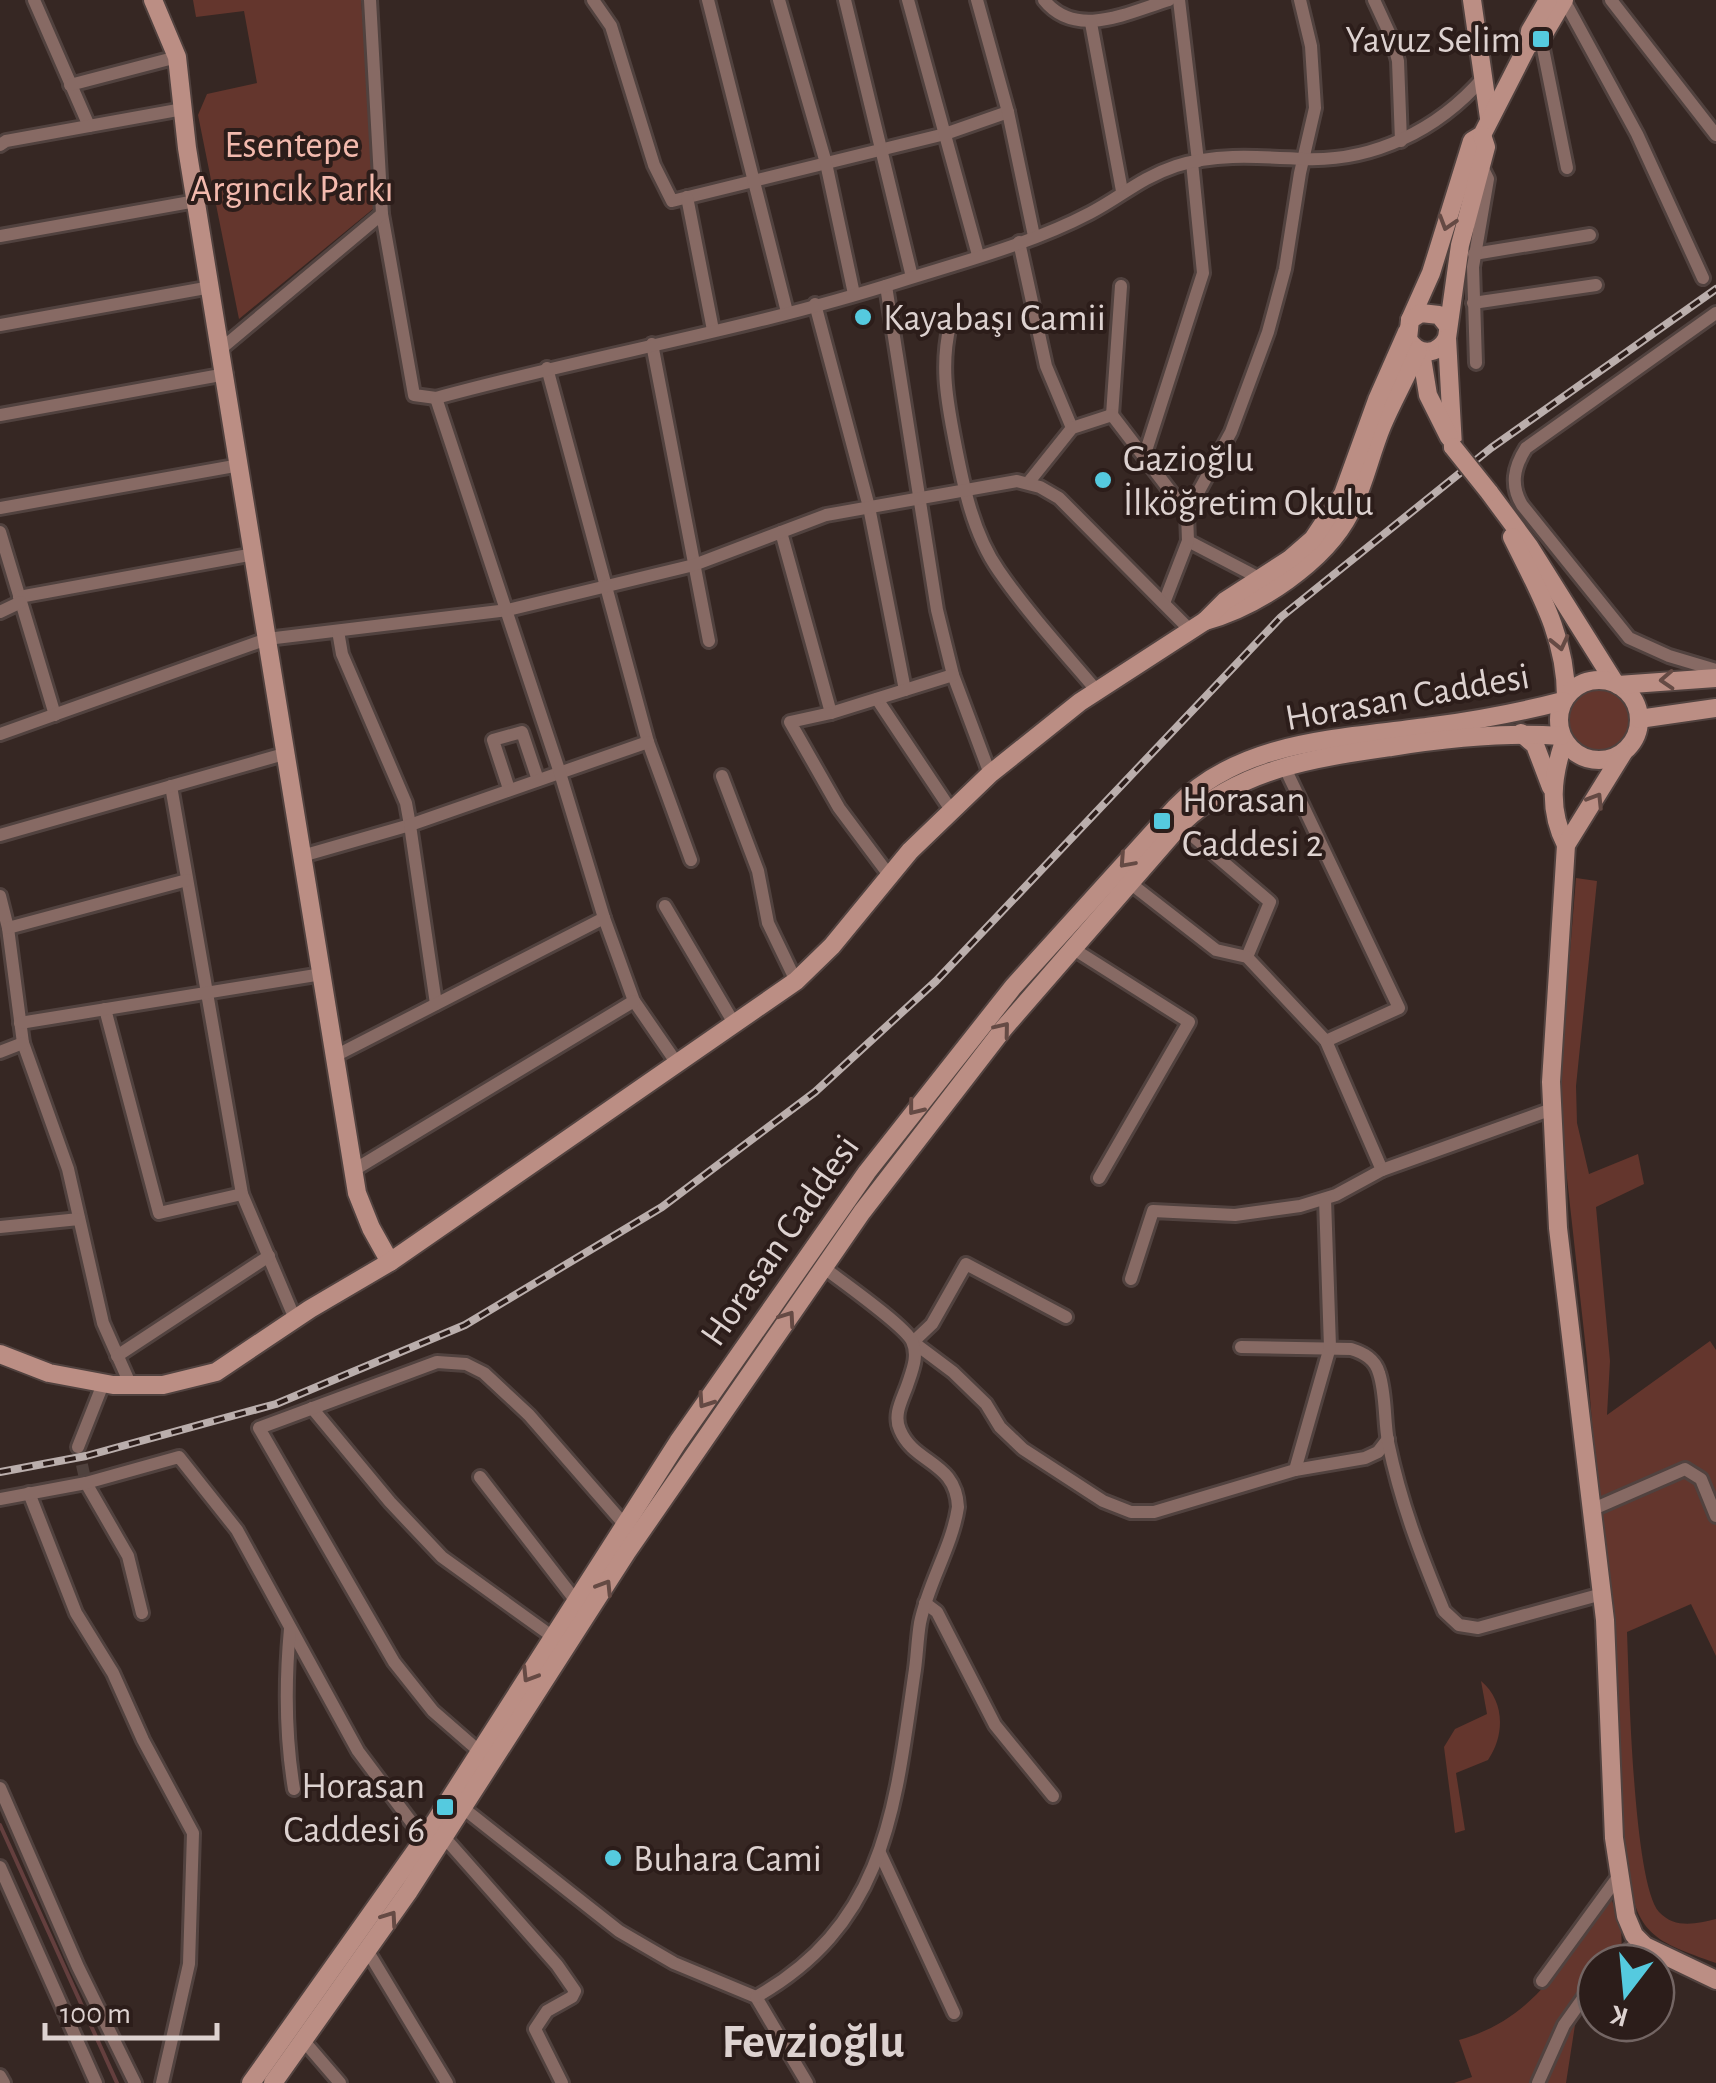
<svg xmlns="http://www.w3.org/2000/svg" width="1716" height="2083" font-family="'Alegreya Sans',sans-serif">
<rect width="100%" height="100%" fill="#362723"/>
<g fill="#64362d">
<path d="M193 0H361L379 204 239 319 198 115 207 94 257 83 244 11 196 17Z"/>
<circle cx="1599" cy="720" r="33"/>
<path d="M1576 878 1597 881 1576 1086 1577 1123 1589 1174 1638 1154 1644 1184 1596 1207 1610 1361 1607 1415 1710 1341 1716 1350V1656L1691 1604 1627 1632C1629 1680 1633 1882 1659 1912 1675 1929 1696 1924 1716 1919V1963C1654 1941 1636 1935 1627 1867L1587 1359 1562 1133 1561 1063Z"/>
<path d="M1481 1681C1505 1701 1505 1735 1488 1760L1456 1773 1465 1830 1455 1833 1444 1747 1455 1729 1487 1714Z"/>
<path d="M1609 1894 1621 1922 1622 1957 1621 1963H1596V1988L1575 2025 1566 2083H1454L1472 2077 1459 2040C1536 2019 1568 1957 1609 1894Z"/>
</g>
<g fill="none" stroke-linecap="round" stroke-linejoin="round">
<path stroke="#643f3e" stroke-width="4" d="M0 1825 117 2083"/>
<path stroke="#4f413d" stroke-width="12" stroke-dasharray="12 6" stroke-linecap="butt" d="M78 1447 86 1483"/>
<g stroke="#51423f" stroke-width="18">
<g id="street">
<path d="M34 0 89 126"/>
<path d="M370 0 382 214 414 395 436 398"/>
<path d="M593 0 611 26 654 165 672 201 945 134 1008 112"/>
<path d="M708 0 787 312"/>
<path d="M779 0 826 163 854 294"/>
<path d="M845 0 912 277"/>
<path d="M908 0 978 255"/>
<path d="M977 0 1008 112 1034 236"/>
<path d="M1044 0C1076 40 1129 12 1169 0"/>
<path d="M1179 0 1198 161"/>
<path d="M1374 0 1392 39 1398 61 1401 141"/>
<path d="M1564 0 1637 134 1703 278"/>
<path d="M1611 0 1716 135"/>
<path d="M1091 23 1122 191"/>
<path d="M1541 39 1567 168"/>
<path d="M70 85 177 57"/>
<path d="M0 145 6 141 183 109"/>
<path d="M687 197 713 330"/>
<path d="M0 236 196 201"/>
<path d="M1019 242 1046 366 1072 428"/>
<path d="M1474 254 1590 235"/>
<path d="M886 286 937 610 953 675 990 774"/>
<path d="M1473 303 1596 285"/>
<path d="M815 304 869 507 905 690"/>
<path d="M1716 313 1526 448C1514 467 1510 485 1522 505L1629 638 1669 656 1716 670"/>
<path d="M0 325 211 287"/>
<path d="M950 325C941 363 946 395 953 432 962 479 971 531 999 571 1028 613 1064 652 1097 691"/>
<path d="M652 344 709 641"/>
<path d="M222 348 382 214"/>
<path d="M1476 363 1473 267 1488 179 1481 165"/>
<path d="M547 368 648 742 691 860"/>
<path d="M0 415 226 374"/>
<path d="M1112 415 1121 286"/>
<path d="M1144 457 1203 273 1192 162"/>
<path d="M1028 483 1072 428 1112 415 1187 513"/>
<path d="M0 508 240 465"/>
<path d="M0 532 55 715"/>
<path d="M781 532 831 713"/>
<path d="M1188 541 1261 579"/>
<path d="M19 597 254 554"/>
<path d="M1164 603 1188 541 1187 513 1231 432 1268 332 1285 269 1300 173 1315 108 1311 46 1300 0"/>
<path d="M0 612 21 602"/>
<path d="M877 699 951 810"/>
<path d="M0 734 267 639 508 610 694 565 826 515 1017 481 1040 487 1059 498 1191 631"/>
<path d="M1284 766 1399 1008 1326 1041"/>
<path d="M722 776 758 871 768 923 796 981"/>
<path d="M171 786 242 1194 295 1319"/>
<path d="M509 789 493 740 522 732 538 780"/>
<path d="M1181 826 1270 902 1247 957"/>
<path d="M0 835 284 754"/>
<path d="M302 856 410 825 406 803 342 654 338 631"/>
<path d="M889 875 839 808 790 722 831 713 953 675"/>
<path d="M1130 883 1216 950 1247 957 1326 1041 1382 1170"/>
<path d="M0 896 8 928 23 1043 68 1169 103 1323 131 1386"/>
<path d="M665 906 735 1025"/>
<path d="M8 928 187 880"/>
<path d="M1072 948 1189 1022 1099 1178"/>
<path d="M436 1004 410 825 648 742"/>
<path d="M105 1009 159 1213 242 1194"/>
<path d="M20 1023 322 974"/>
<path d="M0 1052 23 1043"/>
<path d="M335 1056 604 918"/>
<path d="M676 1062 634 1001 604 918 560 773 436 398C589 356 747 330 898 282 961 262 1031 244 1090 213 1121 197 1140 178 1176 166 1217 153 1261 157 1303 159 1373 162 1438 130 1483 78"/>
<path d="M354 1170 634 1001"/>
<path d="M0 1227 79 1219"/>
<path d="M1131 1279 1153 1211 1235 1215 1300 1206 1336 1195 1382 1170 1552 1109"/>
<path d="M1066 1317 966 1264 932 1324 913 1342 953 1372 986 1404 1000 1427 1023 1449 1103 1501 1131 1512H1154L1295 1470 1365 1458 1378 1452 1388 1439"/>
<path d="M1241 1347 1351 1349C1364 1353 1375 1359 1379 1373 1386 1394 1384 1420 1388 1442 1401 1504 1420 1553 1444 1611L1459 1625 1478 1628 1602 1594"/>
<path d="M117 1356 269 1256"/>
<path d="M312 1408 390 1502 442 1557 553 1637"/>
<path d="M78 1447 103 1384"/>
<path d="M1295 1470 1330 1347 1325 1199"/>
<path d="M480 1477 576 1601"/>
<path d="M86 1483 128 1556 142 1613"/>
<path d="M29 1493 76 1613 113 1673 143 1740 193 1833 189 1964 162 2083"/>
<path d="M0 1499 86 1483 179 1457 237 1530 358 1751 424 1839"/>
<path d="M1591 1510 1685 1469 1701 1479 1716 1516"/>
<path d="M925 1603 937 1612 995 1725 1053 1796"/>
<path d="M290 1629C285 1683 285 1735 294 1789"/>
<path d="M480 1752 433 1711 394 1662 259 1428 437 1362 466 1364 484 1373 529 1415 624 1524"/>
<path d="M0 1788 78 1967 135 2083"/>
<path d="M463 1808 619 1931 674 1963 756 1997 807 2083"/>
<path d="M444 1837 557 1965 575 1991 572 1997 547 2011 535 2029 562 2083"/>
<path d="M880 1853 954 2013"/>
<path d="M0 1867 96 2083"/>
<path d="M367 1950 447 2083"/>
<path d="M1613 1963 1639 1941"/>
<path d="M1542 1981 1618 1877"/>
<path d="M756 1997C885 1924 895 1810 914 1676 917 1659 917 1641 920 1623 928 1583 952 1547 958 1507 956 1461 914 1464 900 1430 893 1415 902 1400 907 1386 912 1371 919 1356 912 1341 904 1325 841 1281 823 1267"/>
<path d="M303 2040 340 2083"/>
<path d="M0 2076 4 2083"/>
<path d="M1538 2083 1564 2025 1596 1980"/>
</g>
</g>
<g stroke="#51423f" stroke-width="22">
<g id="secondary">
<path d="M153 0 177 57 187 148 357 1193 371 1228 390 1262"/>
<path d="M1472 0 1489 118"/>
<path d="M1528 45 1541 39 1564 0"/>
<path d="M1410 320 1431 273 1472 141 1482 135 1528 45 1530 31 1548 0"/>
<path d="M1447 325 1439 315 1421 313 1410 320 1408 339C1418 356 1437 356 1447 338L1460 245 1486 147 1482 135"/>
<path d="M1447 338 1453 447"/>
<path d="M1421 352 1428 395 1449 437"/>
<path d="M1489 492 1529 546 1615 683"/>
<path d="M1512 537C1538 590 1566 636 1566 697"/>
<path d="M1205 621C1257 607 1325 562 1350 513 1364 486 1370 455 1382 426 1393 400 1407 376 1418 350"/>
<circle cx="1599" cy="720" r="40"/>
<path d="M1618 685 1716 678"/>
<path d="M1639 719 1716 708"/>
<path d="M1521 733 1535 745 1551 787"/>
<path d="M1564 741C1552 777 1548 810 1566 845"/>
<path d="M1623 753 1566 845 1551 1082 1558 1228 1605 1620 1614 1838 1626 1916 1634 1935 1645 1946 1716 1980"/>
<path d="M0 1354 49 1373 113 1385H163L216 1372 310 1309 390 1262 796 981 832 946 910 851 990 774 1080 702 1205 621 1225 601 1290 559 1313 539 1343 494 1377 400 1407 332"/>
<path d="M251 2083 424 1839 678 1442 867 1172 1013 987 1175 808C1242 738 1345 739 1434 726 1478 720 1521 712 1563 701"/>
<path d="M273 2083 409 1891 627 1552 862 1212 1004 1028 1183 822C1242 768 1315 758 1391 747 1448 738 1504 732 1561 736"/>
</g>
</g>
<use href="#street" stroke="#876a64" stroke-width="12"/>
<use href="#secondary" stroke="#bb8e84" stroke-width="18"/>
<g stroke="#baaeac" stroke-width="8">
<path id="rail" d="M0 1472 86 1456 276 1404 465 1325 662 1207 815 1092 936 981 1281 617 1491 448 1716 289"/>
</g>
<use href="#rail" stroke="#2c1d1a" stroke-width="4" stroke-dasharray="11" stroke-linecap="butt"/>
<g stroke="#51423f" stroke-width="22" stroke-linecap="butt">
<path id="secondary-bridge" d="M1453 447 1489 492"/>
</g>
<use href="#secondary-bridge" stroke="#bb8e84" stroke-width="18"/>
</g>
<defs><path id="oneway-chevron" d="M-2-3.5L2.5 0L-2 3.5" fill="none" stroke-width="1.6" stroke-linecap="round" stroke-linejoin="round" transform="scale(2.5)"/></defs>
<g stroke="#654a44">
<use href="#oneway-chevron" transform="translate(1447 223) rotate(107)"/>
<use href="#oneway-chevron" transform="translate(1560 643) rotate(77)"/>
<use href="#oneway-chevron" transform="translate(1667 680) rotate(177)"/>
<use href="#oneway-chevron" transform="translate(1596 800) rotate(-58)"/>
<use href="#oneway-chevron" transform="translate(1126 861) rotate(132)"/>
<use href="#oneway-chevron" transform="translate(1003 1029) rotate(-51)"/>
<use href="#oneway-chevron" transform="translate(915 1108) rotate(128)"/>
<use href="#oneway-chevron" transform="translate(788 1318) rotate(-55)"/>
<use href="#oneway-chevron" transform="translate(705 1401) rotate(124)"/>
<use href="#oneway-chevron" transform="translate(605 1587) rotate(-58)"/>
<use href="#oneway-chevron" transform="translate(529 1675) rotate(122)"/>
<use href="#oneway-chevron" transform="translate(390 1918) rotate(-55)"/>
</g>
<g fill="#55cadf" stroke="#2c1d1a" stroke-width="4">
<rect x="1531" y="29" width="20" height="20" rx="5"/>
<circle cx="863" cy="317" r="10"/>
<circle cx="1103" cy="480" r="10"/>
<rect x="1152" y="811" width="20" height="20" rx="5"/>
<rect x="435" y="1797" width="20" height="20" rx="5"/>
<circle cx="613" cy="1858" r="10"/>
</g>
<g text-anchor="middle" stroke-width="8" stroke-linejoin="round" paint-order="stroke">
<g font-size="38" fill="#ddd2d0" stroke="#2c1d1a" text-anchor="start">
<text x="1521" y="52" text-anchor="end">Yavuz Selim</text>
<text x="883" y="330">Kayabaşı Camii</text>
<text x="1123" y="471">Gazioğlu<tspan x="1123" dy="44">İlköğretim Okulu</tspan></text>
<text x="1182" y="812">Horasan<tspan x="1182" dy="44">Caddesi 2</tspan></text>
<text x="425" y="1798" text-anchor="end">Horasan<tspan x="425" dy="44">Caddesi 6</tspan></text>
<text x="633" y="1871">Buhara Cami</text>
</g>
<g font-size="38" fill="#f3baae" stroke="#2c1d1a">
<text x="292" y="157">Esentepe<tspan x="292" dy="44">Argıncık Parkı</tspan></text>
</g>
<g font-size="38" fill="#ddd2d0" stroke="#2c1d1a">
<text transform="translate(1407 696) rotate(-10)" y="13">Horasan Caddesi</text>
<text transform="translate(779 1240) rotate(-55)" y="13">Horasan Caddesi</text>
</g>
<g font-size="48" font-weight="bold" fill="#ddd2d0" stroke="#2c1d1a">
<text x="813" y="2057">Fevzioğlu</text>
</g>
</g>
<g transform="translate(1626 1993) rotate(196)"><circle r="48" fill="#2c1d1a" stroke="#736563" stroke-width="2.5"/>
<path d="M0-8L18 38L0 25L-18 38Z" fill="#55cadf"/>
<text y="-15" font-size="28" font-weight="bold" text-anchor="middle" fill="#ddd2d0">K</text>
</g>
<path d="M45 2023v15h172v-15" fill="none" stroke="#ddd2d0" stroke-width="5"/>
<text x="60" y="2023" font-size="30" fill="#ddd2d0" stroke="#2c1d1a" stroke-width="8" paint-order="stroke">100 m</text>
</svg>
